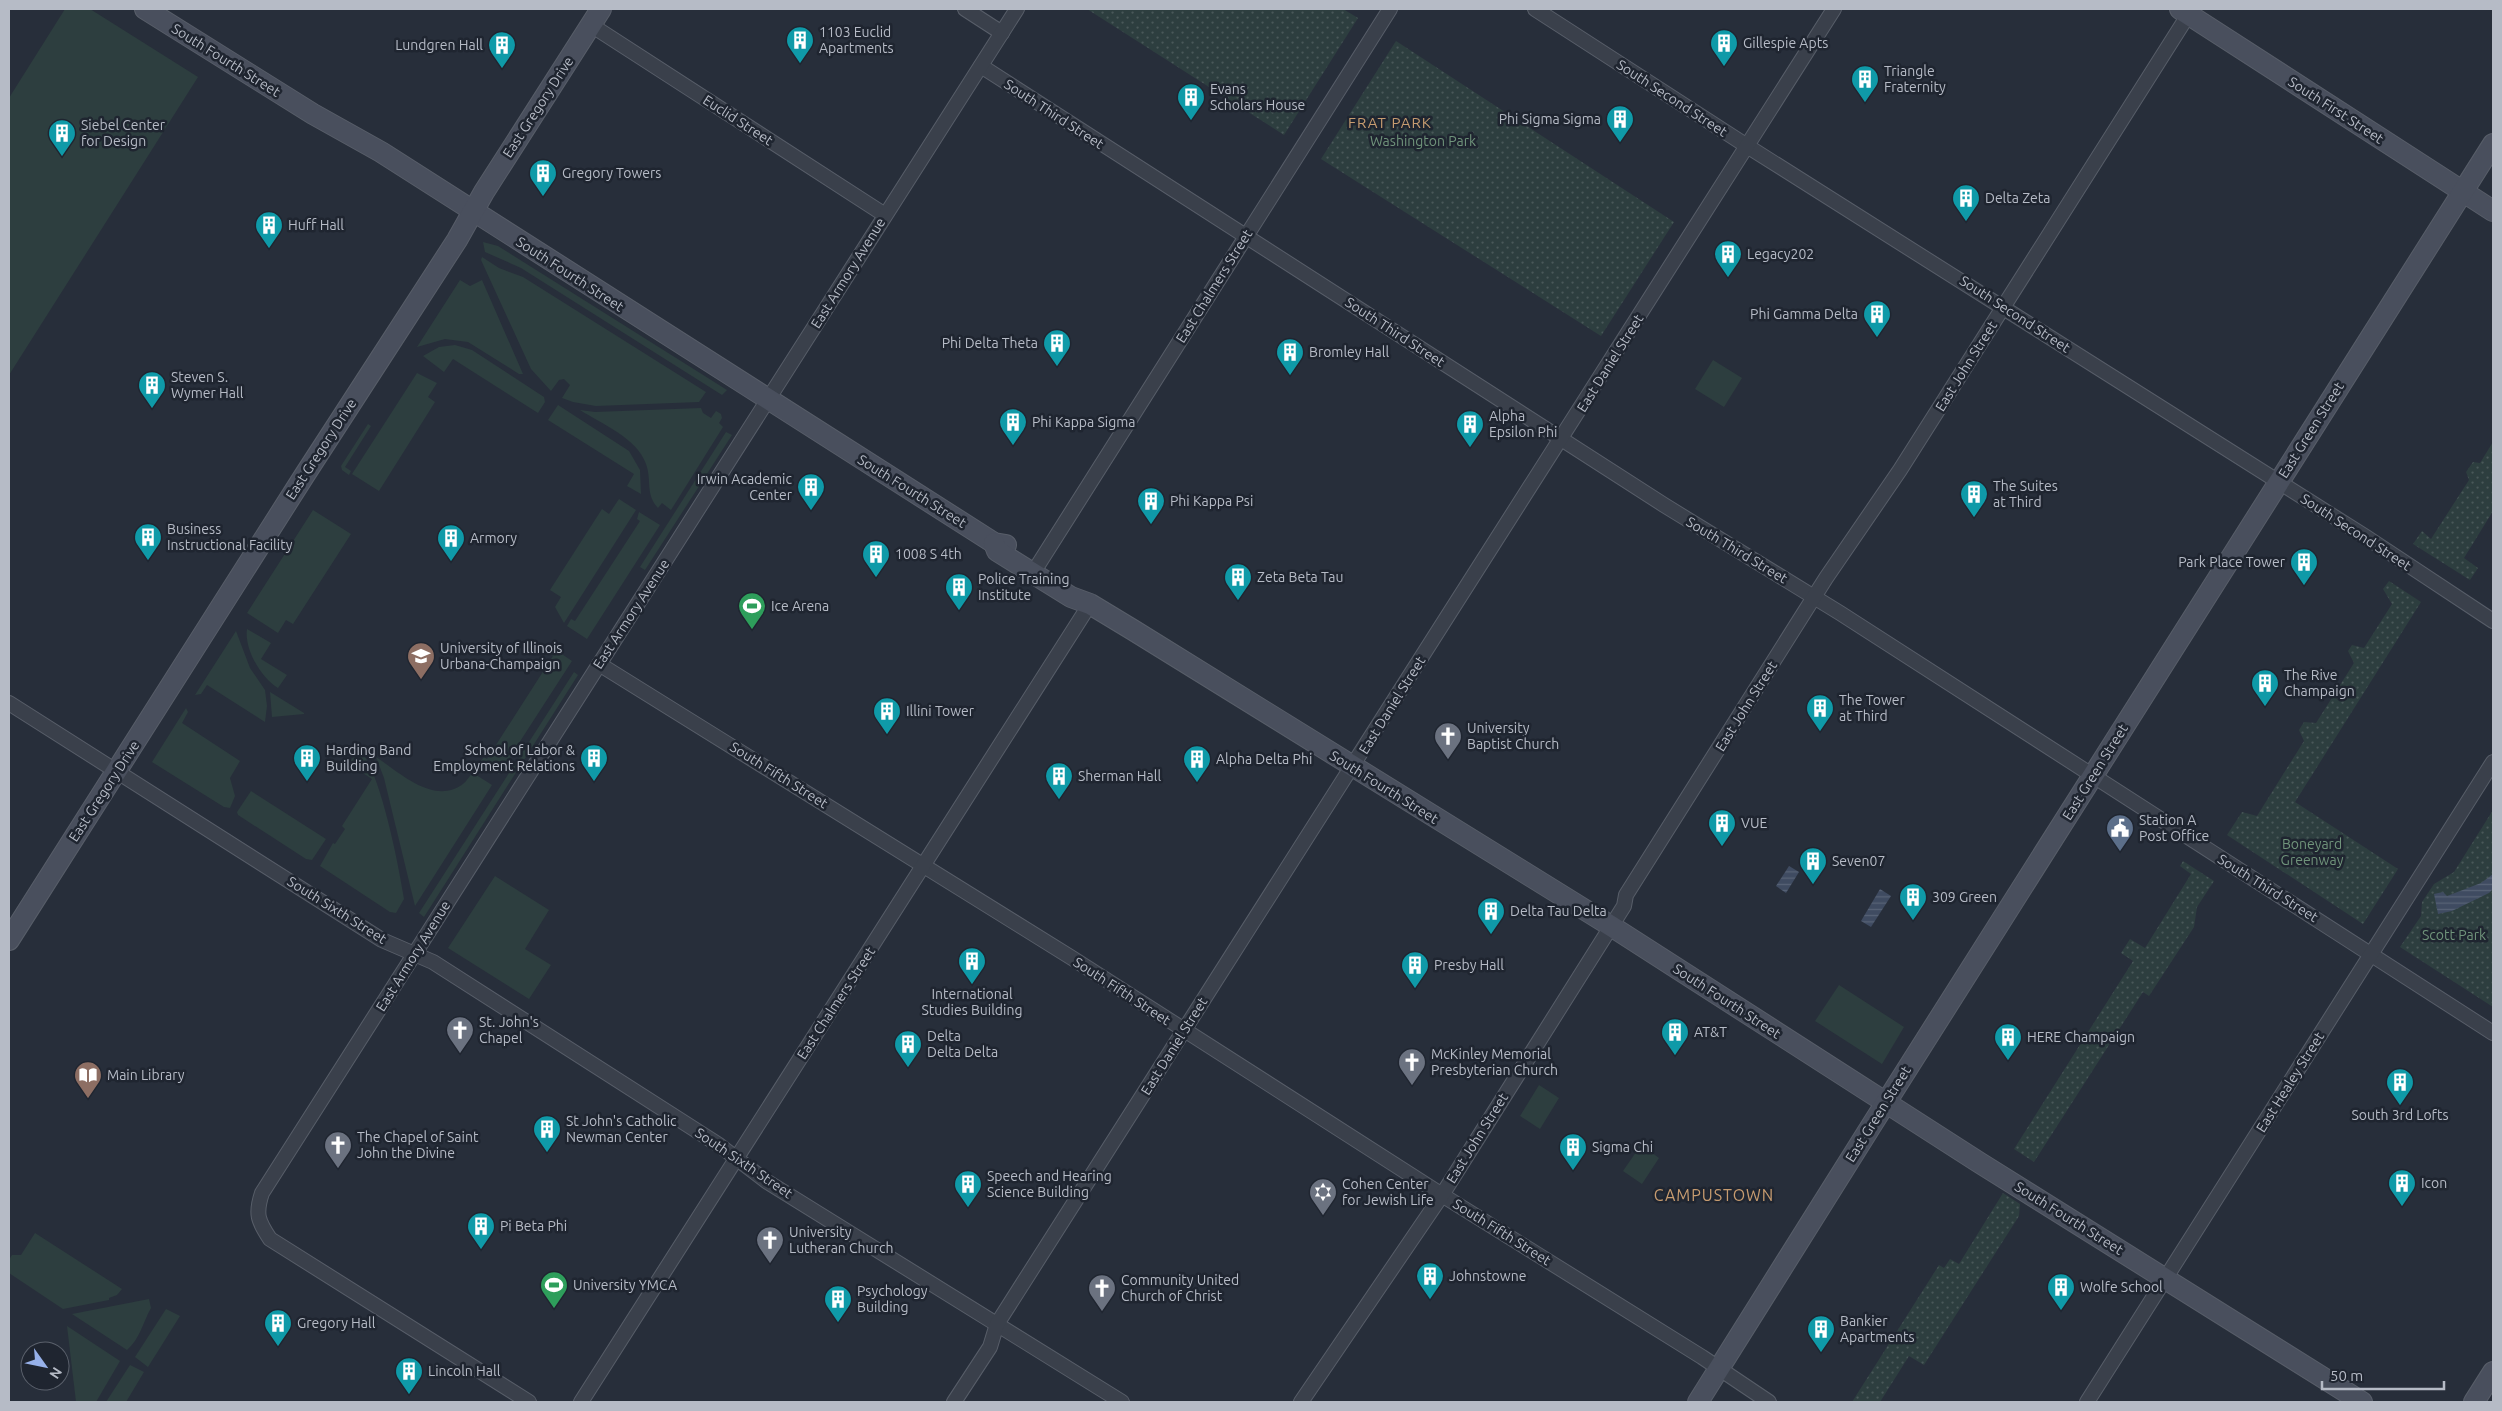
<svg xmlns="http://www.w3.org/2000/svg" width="2502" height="1411" font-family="Ubuntu,sans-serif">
<defs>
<pattern id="park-dots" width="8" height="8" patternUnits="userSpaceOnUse" patternTransform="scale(1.25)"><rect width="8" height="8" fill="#2d3e3f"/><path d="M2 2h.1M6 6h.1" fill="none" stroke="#495859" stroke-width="1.8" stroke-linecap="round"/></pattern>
<pattern id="water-rules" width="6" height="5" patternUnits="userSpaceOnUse" patternTransform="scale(1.25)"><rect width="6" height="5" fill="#3f4b61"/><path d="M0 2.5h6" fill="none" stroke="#586376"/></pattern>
</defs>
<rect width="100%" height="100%" fill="#272e3a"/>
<g fill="#2d3e3f">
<path d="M65 9H90L198 77 9 375V98Z"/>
<path d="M483 242 498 246 727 390 722 395 521 268 485 252Z"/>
<path d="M482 257 499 268 523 277 706 392 699 402 596 406 573 402 562 398 570 385 564 379 559 380 551 391 531 369 481 260Z"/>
<path d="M460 280 470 286 482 280 523 374H519L468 342 445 339 417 347Z"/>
<path d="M455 345 472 350 544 397 545 402 538 413 453 359 444 372 423 356 439 347Z"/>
<path d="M1713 360 1742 378 1724 407 1695 389Z"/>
<path d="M417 373 437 383 428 397 435 402 379 491 352 474Z"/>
<path d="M558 405 629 451 640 470 641 494 627 486 634 474 548 420Z"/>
<path d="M701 408 703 413 711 418 716 411 721 414 722 418 719 423 723 427 671 510 662 503 658 508C645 494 652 480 646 464 637 438 602 424 580 410L595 412Z"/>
<path d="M368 424 371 426 345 467 351 471 349 475 342 470 341 466Z"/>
<path d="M726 432 732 435 645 570 640 567Z"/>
<path d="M619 499 636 510 564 623 555 607 561 597 550 590 602 509 609 514Z"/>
<path d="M313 510 351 534 293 624 286 620 278 633 247 613Z"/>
<path d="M639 512 660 525 587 639 567 626 571 619 575 621 640 521 637 519Z"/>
<path d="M247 629 271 643 261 659 287 675 278 688C261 678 244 649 247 629Z"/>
<path d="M236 631 250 668 265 690 267 706 265 722 207 685 201 694 195 695Z"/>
<path d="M553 648 572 661 499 774 480 762 484 757 487 759 553 656 550 653Z"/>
<path d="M574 672 578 675 424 917 419 913Z"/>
<path d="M270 692 304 713V714L272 717Z"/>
<path d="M186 708 188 712 182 723 240 761 230 778 235 796 230 808 224 807 152 762Z"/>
<path d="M356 753 360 756 362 753C381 775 399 867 404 899L396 913 390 912 320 866 333 843 335 844 345 829 342 826 372 779 349 764Z"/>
<path d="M376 757C399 772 434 806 463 784 467 781 469 776 473 773L492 785 415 906 384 778Z"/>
<path d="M251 791 326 839 312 860 306 859 238 815 237 812Z"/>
<path d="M495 876 549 910 525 949 551 965 529 999 448 948Z"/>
<path d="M1839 985 1904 1027 1882 1064 1815 1021Z"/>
<path d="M1539 1085 1559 1098 1540 1129 1520 1116Z"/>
<path d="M1641 1145 1659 1158 1642 1184 1623 1171Z"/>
<path d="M35 1233 122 1289 117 1295 109 1298V1300L63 1309 9 1273V1260L12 1255H21Z"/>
<path d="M149 1299 151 1308C143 1322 140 1339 127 1350L72 1314Z"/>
<path d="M166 1309 180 1316 148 1367 135 1357Z"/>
<path d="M67 1326 120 1361 96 1402H76Z"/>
<path d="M130 1365 144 1372 126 1402H106Z"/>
</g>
<g fill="url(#park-dots)">
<path d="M1087 9H1343L1358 18 1284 135Z"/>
<path d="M1396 41 1674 222 1601 336 1321 159Z"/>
<path d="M2493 442V511L2464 558 2478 568 2470 580 2413 544 2422 531 2431 539 2469 480 2466 472 2473 462 2480 463Z"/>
<path d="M2389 581 2421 602 2295 802 2398 869 2363 924 2227 835 2242 812 2257 816 2304 741 2299 730 2304 722 2316 723 2354 663 2348 651 2352 645 2364 648 2392 604 2383 589Z"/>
<path d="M2493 810V1007L2400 947 2421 916 2422 902 2434 884 2454 872Z"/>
<path d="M2183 861 2214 881 2197 907 2194 927 2149 996 2143 992 2034 1162 2014 1149 2133 961 2121 953 2130 939 2145 948 2191 874 2180 866Z"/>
<path d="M2003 1193 2020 1204 2019 1216 1924 1365 1909 1356 1880 1402H1852L1939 1265 1944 1268 1950 1259 1959 1264Z"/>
</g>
<g fill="url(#water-rules)">
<path d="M1789 866 1799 872 1786 893 1776 886Z"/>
<path d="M2493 874V889L2489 893 2452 911 2438 914 2434 894 2443 892 2447 896 2481 883Z"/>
<path d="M1880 889 1891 896 1871 927 1861 921Z"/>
</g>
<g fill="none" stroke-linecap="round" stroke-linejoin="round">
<g stroke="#585e69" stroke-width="16">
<g id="street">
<path d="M965 9 1002 33"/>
<path d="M1535 9 1747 146 2366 537 2493 621"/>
<path d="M591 25 885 215"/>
<path d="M981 66 1664 505 1840 613 2493 1033"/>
<path d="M1038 565 1390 9"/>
<path d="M599 664 1072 958 1442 1195 1702 1357 1769 1402"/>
<path d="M9 703 382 940 433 962 719 1145 766 1181 1122 1402"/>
<path d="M529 1402 270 1239C258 1221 255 1214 262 1193L1017 9"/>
<path d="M581 1402 1090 604"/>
<path d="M954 1402 990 1347 997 1324 1834 9"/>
<path d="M1301 1402 1442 1195 1624 906 1626 895 1826 578 1900 470 2192 9"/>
<path d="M2087 1402 2493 762"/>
</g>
</g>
<g stroke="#585e69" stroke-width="22">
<g id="secondary">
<path d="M145 9 313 114 381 152 994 543 1006 545"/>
<path d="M2180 9 2493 211"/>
<path d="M994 543 997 551 1071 597 1090 604 1133 630 1611 926 1980 1163 2362 1402"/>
<path d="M9 940 304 476 457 240 484 192 601 9"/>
<path d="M1698 1402 1873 1123 2493 144"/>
<path d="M2474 1402 2493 1372"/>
</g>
</g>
<use href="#street" stroke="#3a404b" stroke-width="14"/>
<use href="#secondary" stroke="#494f5d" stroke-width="20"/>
</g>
<defs>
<g id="building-pin" transform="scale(1.4375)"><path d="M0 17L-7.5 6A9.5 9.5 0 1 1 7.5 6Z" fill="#0f9aa8" stroke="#1f2530"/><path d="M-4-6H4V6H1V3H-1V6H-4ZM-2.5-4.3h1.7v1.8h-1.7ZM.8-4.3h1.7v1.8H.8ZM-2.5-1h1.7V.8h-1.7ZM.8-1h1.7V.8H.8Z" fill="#fff"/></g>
<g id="stadium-pin" transform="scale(1.4375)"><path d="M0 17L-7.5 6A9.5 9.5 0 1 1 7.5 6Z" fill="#2e9e5b" stroke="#1f2530"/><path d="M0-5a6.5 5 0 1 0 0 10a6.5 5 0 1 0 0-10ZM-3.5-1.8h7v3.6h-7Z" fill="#fff"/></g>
<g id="university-pin" transform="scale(1.4375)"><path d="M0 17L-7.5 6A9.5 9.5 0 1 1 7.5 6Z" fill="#8d6e63" stroke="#1f2530"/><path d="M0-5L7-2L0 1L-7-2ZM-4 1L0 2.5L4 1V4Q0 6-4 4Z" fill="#fff"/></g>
<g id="church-pin" transform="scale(1.4375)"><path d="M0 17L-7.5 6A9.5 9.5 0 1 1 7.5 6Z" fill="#6b7280" stroke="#1f2530"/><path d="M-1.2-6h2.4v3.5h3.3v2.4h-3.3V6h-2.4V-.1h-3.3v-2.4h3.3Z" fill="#fff"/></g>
<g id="civic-pin" transform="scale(1.4375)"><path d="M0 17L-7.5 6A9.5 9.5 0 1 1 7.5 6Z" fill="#5c6f8a" stroke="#1f2530"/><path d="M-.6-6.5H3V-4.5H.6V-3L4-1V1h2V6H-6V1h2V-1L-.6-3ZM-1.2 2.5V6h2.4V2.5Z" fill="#fff"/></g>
<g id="library-pin" transform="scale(1.4375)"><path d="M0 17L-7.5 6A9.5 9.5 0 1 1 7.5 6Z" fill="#8d6e63" stroke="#1f2530"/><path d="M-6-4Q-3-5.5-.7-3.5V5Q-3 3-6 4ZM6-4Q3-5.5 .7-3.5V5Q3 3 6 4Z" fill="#fff"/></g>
<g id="synagogue-pin" transform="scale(1.4375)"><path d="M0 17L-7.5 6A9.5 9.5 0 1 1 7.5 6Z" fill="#6b7280" stroke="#1f2530"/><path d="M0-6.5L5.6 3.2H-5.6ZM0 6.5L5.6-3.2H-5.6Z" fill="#fff"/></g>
</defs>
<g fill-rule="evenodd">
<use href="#building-pin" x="800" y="40"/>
<use href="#building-pin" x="1724" y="43"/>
<use href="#building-pin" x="502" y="45"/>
<use href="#building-pin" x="1865" y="79"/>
<use href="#building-pin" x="1191" y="97"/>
<use href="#building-pin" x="1620" y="119"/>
<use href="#building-pin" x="62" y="133"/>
<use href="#building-pin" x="543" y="173"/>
<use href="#building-pin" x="1966" y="198"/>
<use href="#building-pin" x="269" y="225"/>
<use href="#building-pin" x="1728" y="254"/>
<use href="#building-pin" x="1877" y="314"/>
<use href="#building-pin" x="1057" y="343"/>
<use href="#building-pin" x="1290" y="352"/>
<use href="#building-pin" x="152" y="385"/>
<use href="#building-pin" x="1013" y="422"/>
<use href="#building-pin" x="1470" y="424"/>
<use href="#building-pin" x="811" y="487"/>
<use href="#building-pin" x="1974" y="494"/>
<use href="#building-pin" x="1151" y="501"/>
<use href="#building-pin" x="148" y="537"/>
<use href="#building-pin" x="451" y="538"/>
<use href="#building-pin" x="876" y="554"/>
<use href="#building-pin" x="2304" y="562"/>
<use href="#building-pin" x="1238" y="577"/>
<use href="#building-pin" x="959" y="587"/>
<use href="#stadium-pin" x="752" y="606"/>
<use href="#university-pin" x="421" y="656"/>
<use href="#building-pin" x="2265" y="683"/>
<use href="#building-pin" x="1820" y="708"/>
<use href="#building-pin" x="887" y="711"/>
<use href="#church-pin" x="1448" y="736"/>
<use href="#building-pin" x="307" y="758"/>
<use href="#building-pin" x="594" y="758"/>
<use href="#building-pin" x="1197" y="759"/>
<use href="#building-pin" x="1059" y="776"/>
<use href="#building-pin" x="1722" y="823"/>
<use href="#civic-pin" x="2120" y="828"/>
<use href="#building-pin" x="1813" y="861"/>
<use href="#building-pin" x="1913" y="897"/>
<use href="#building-pin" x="1491" y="911"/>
<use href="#building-pin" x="972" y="961"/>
<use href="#building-pin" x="1415" y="965"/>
<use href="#church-pin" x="460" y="1030"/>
<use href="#building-pin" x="1675" y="1032"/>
<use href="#building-pin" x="2008" y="1037"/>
<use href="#building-pin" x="908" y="1044"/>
<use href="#church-pin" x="1412" y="1062"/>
<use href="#library-pin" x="88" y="1075"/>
<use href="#building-pin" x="2400" y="1082"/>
<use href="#building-pin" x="547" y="1129"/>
<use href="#church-pin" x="338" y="1145"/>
<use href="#building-pin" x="1573" y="1147"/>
<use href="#building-pin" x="2402" y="1183"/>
<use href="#building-pin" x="968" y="1184"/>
<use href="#synagogue-pin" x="1323" y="1192"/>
<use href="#building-pin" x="481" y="1226"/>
<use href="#church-pin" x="770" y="1240"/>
<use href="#building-pin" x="1430" y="1276"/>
<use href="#stadium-pin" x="554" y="1285"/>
<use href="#building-pin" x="2061" y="1287"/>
<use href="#church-pin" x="1102" y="1288"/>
<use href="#building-pin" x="838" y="1299"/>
<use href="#building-pin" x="278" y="1323"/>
<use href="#building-pin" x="1821" y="1329"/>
<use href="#building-pin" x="409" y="1371"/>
</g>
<g text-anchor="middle" stroke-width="5" stroke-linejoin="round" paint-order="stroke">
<g font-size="14" fill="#b6bbc6" stroke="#1f2530" text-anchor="start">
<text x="819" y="37">1103 Euclid<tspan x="819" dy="16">Apartments</tspan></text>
<text x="1743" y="48">Gillespie Apts</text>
<text x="483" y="50" text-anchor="end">Lundgren Hall</text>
<text x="1884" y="76">Triangle<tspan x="1884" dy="16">Fraternity</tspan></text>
<text x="1210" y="94">Evans<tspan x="1210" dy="16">Scholars House</tspan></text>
<text x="1601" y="124" text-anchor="end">Phi Sigma Sigma</text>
<text x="81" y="130">Siebel Center<tspan x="81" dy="16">for Design</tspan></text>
<text x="562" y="178">Gregory Towers</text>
<text x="1985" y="203">Delta Zeta</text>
<text x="288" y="230">Huff Hall</text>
<text x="1747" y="259">Legacy202</text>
<text x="1858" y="319" text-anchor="end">Phi Gamma Delta</text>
<text x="1038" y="348" text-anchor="end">Phi Delta Theta</text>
<text x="1309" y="357">Bromley Hall</text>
<text x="171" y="382">Steven S.<tspan x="171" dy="16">Wymer Hall</tspan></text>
<text x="1489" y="421">Alpha<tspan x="1489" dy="16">Epsilon Phi</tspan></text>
<text x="1032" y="427">Phi Kappa Sigma</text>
<text x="792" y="484" text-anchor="end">Irwin Academic<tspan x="792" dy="16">Center</tspan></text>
<text x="1993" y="491">The Suites<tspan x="1993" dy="16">at Third</tspan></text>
<text x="1170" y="506">Phi Kappa Psi</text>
<text x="167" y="534">Business<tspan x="167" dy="16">Instructional Facility</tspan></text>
<text x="470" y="543">Armory</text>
<text x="895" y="559">1008 S 4th</text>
<text x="2285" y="567" text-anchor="end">Park Place Tower</text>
<text x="1257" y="582">Zeta Beta Tau</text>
<text x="978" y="584">Police Training<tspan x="978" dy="16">Institute</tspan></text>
<text x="771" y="611">Ice Arena</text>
<text x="440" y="653">University of Illinois<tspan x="440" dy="16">Urbana-Champaign</tspan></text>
<text x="2284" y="680">The Rive<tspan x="2284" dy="16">Champaign</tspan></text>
<text x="1839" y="705">The Tower<tspan x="1839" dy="16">at Third</tspan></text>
<text x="906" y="716">Illini Tower</text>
<text x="1467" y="733">University<tspan x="1467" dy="16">Baptist Church</tspan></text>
<text x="326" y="755">Harding Band<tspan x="326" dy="16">Building</tspan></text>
<text x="575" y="755" text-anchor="end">School of Labor &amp;<tspan x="575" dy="16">Employment Relations</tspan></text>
<text x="1216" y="764">Alpha Delta Phi</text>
<text x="1078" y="781">Sherman Hall</text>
<text x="2139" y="825">Station A<tspan x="2139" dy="16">Post Office</tspan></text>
<text x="1741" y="828">VUE</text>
<text x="1832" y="866">Seven07</text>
<text x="1932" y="902">309 Green</text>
<text x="1510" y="916">Delta Tau Delta</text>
<text x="1434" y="970">Presby Hall</text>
<text x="972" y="999" text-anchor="middle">International<tspan x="972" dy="16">Studies Building</tspan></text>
<text x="479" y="1027">St. John's<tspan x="479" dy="16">Chapel</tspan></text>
<text x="1694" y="1037">AT&amp;T</text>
<text x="927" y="1041">Delta<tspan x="927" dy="16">Delta Delta</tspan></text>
<text x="2027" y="1042">HERE Champaign</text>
<text x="1431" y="1059">McKinley Memorial<tspan x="1431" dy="16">Presbyterian Church</tspan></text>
<text x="107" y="1080">Main Library</text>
<text x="2400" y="1120" text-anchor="middle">South 3rd Lofts</text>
<text x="566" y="1126">St John's Catholic<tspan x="566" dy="16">Newman Center</tspan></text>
<text x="357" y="1142">The Chapel of Saint<tspan x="357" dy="16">John the Divine</tspan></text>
<text x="1592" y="1152">Sigma Chi</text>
<text x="987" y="1181">Speech and Hearing<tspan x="987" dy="16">Science Building</tspan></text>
<text x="2421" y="1188">Icon</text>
<text x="1342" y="1189">Cohen Center<tspan x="1342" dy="16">for Jewish Life</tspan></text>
<text x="500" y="1231">Pi Beta Phi</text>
<text x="789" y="1237">University<tspan x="789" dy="16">Lutheran Church</tspan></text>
<text x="1449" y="1281">Johnstowne</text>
<text x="1121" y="1285">Community United<tspan x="1121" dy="16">Church of Christ</tspan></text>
<text x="573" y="1290">University YMCA</text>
<text x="2080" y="1292">Wolfe School</text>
<text x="857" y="1296">Psychology<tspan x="857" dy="16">Building</tspan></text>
<text x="1840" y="1326">Bankier<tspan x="1840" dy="16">Apartments</tspan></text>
<text x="297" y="1328">Gregory Hall</text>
<text x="428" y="1376">Lincoln Hall</text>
</g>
<g font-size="14" fill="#b6bbc6" stroke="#1f2530">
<text transform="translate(226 60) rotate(32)" y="5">South Fourth Street</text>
<text transform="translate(1672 98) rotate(33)" y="5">South Second Street</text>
<text transform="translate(538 107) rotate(-57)" y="5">East Gregory Drive</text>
<text transform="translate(2336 110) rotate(33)" y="5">South First Street</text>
<text transform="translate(1054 114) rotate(33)" y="5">South Third Street</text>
<text transform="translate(738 120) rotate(33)" y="5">Euclid Street</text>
<text transform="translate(848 273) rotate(-58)" y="5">East Armory Avenue</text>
<text transform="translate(570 274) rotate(33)" y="5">South Fourth Street</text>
<text transform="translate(1214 286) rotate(-58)" y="5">East Chalmers Street</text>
<text transform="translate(2015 314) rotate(33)" y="5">South Second Street</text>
<text transform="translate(1395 332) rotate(33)" y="5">South Third Street</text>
<text transform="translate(1610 363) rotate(-58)" y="5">East Daniel Street</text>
<text transform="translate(1966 366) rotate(-58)" y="5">East John Street</text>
<text transform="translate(2311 430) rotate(-58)" y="5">East Green Street</text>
<text transform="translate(321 449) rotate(-57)" y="5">East Gregory Drive</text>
<text transform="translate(912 491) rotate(32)" y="5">South Fourth Street</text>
<text transform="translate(2356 532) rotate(33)" y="5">South Second Street</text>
<text transform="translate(1737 550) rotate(31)" y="5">South Third Street</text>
<text transform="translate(631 614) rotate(-57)" y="5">East Armory Avenue</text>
<text transform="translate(1392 705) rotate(-58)" y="5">East Daniel Street</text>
<text transform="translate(1746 706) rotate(-58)" y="5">East John Street</text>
<text transform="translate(2095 772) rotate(-58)" y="5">East Green Street</text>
<text transform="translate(779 775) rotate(32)" y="5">South Fifth Street</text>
<text transform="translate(1384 787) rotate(32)" y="5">South Fourth Street</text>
<text transform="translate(104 791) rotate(-57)" y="5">East Gregory Drive</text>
<text transform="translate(2268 888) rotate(32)" y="5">South Third Street</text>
<text transform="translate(337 910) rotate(32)" y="5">South Sixth Street</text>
<text transform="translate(413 956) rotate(-58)" y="5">East Armory Avenue</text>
<text transform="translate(1122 991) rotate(33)" y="5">South Fifth Street</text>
<text transform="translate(1727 1001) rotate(33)" y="5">South Fourth Street</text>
<text transform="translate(836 1003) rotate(-57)" y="5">East Chalmers Street</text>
<text transform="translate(1174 1046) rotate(-58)" y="5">East Daniel Street</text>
<text transform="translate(2290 1082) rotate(-58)" y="5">East Healey Street</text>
<text transform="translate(1878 1114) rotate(-58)" y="5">East Green Street</text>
<text transform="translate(1477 1138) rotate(-58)" y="5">East John Street</text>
<text transform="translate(744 1163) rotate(34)" y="5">South Sixth Street</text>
<text transform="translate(2069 1218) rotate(32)" y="5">South Fourth Street</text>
<text transform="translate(1502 1232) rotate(32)" y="5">South Fifth Street</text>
</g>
<g font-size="14" fill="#70947b" stroke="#1f2530">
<text x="1423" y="146">Washington Park</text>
<text x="2312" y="849">Boneyard<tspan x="2312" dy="16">Greenway</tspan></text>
<text x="2454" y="940">Scott Park</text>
</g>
<g font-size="15" letter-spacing="1" fill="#c79c70" stroke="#1f2530">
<text x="1390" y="128">FRAT PARK</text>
</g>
<g font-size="16" letter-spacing="1" fill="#c79c70" stroke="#1f2530">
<text x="1714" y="1201">CAMPUSTOWN</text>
</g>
</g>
<rect width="2502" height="1411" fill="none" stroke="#b6bbc6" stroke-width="20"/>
<g transform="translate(45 1366) rotate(123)"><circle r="24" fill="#1f2530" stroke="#5b616c"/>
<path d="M0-4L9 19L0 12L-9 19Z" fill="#97b1ea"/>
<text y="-8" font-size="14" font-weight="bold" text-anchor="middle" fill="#b6bbc6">N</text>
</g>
<path d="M2322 1381v8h122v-8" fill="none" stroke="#b6bbc6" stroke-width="2.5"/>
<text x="2330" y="1381" font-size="15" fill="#b6bbc6" stroke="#1f2530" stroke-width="4" paint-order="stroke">50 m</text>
</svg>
